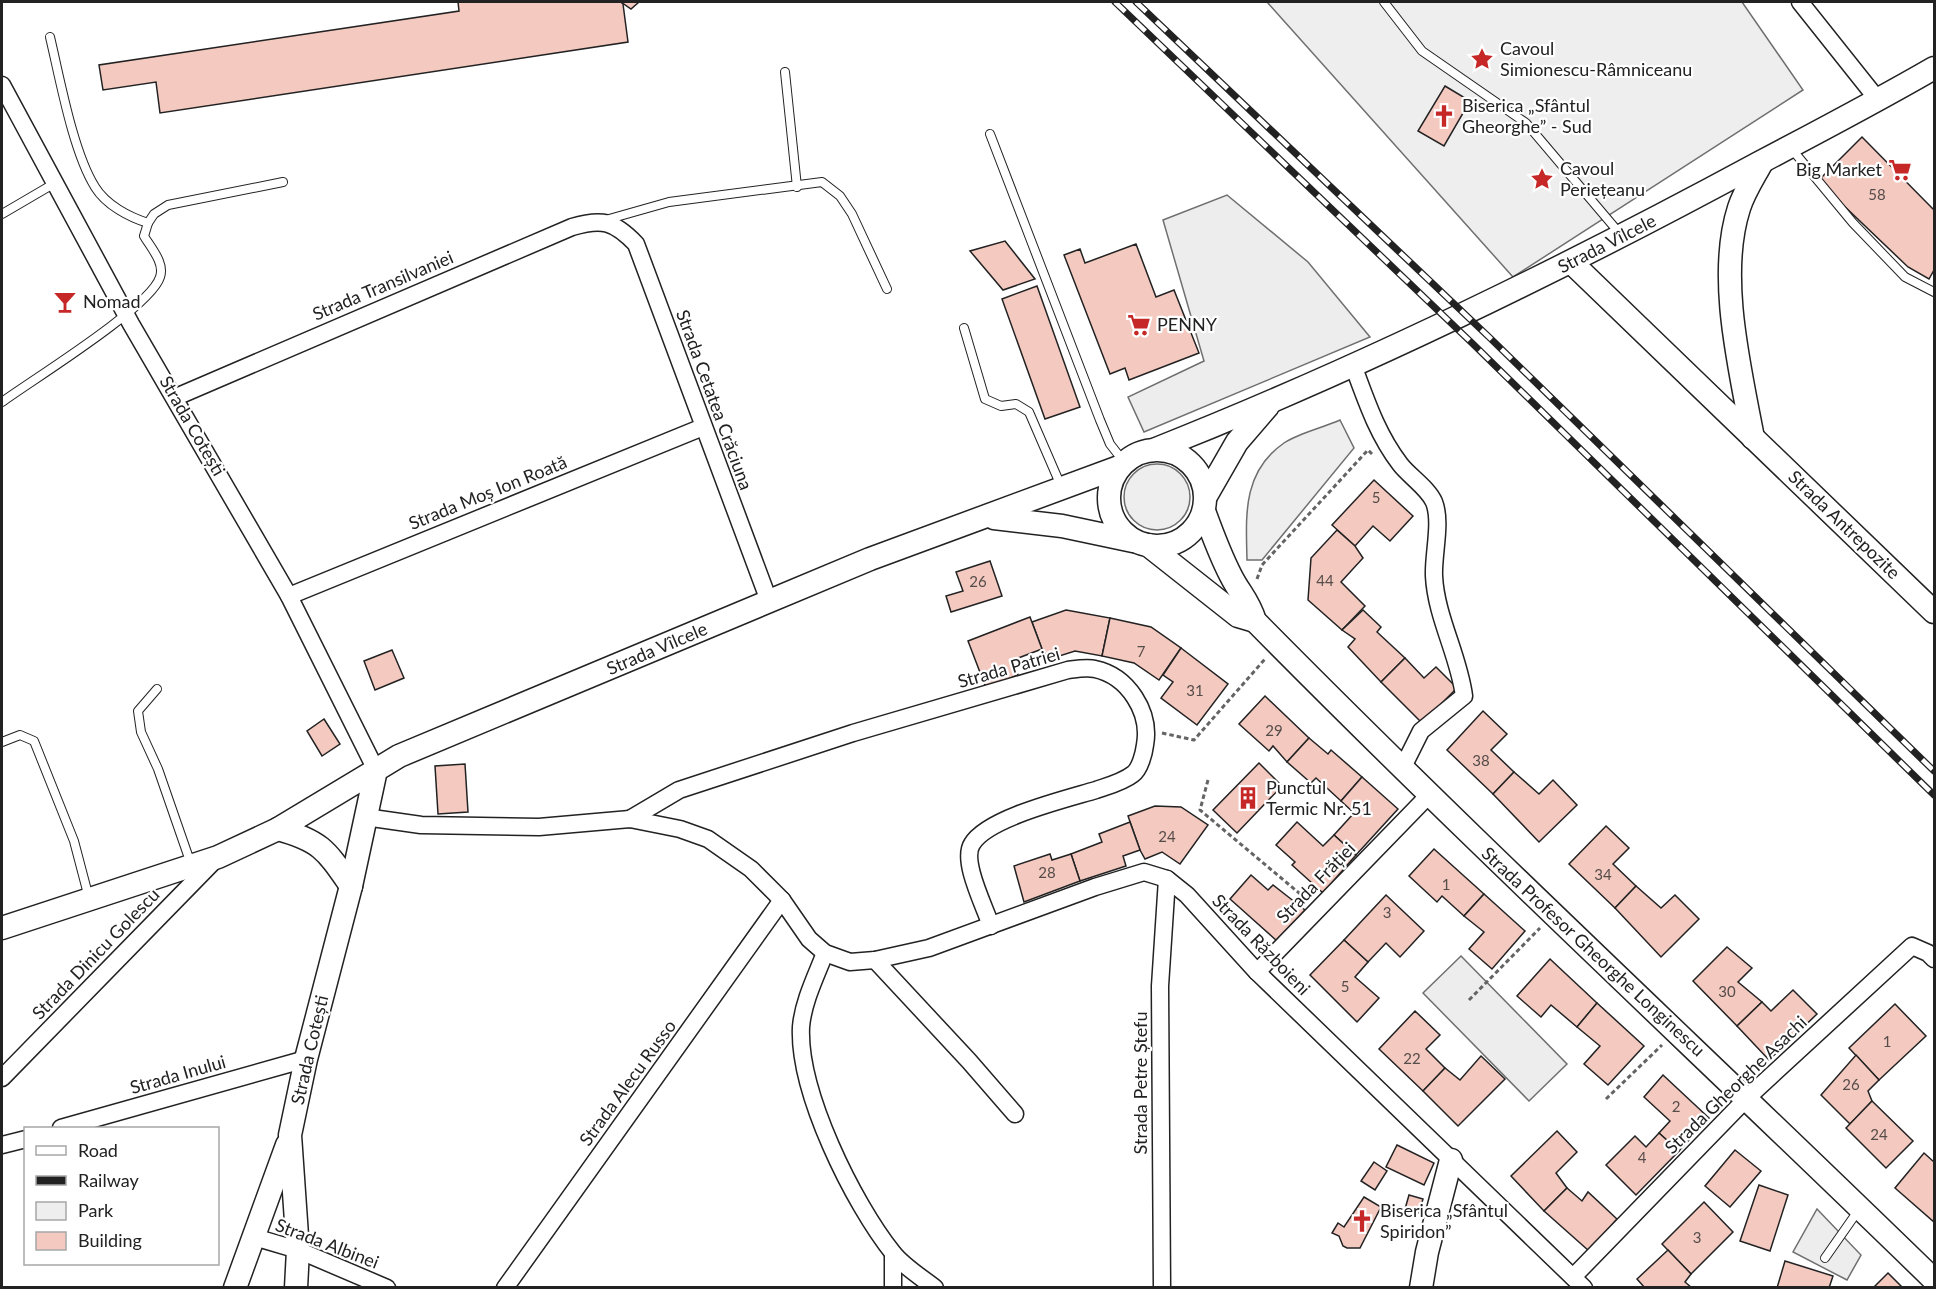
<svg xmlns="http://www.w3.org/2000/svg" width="1936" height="1289" font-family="Lato,sans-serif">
<rect width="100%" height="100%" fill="#fff"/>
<g fill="#eee" stroke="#6f6f6f" stroke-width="1.5">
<path d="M1267 2H1742L1803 90 1513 277Z"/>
<path d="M1340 420 1354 448 1262 560H1247C1246 516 1242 472 1284 443 1299 433 1322 428 1340 420Z"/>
<circle cx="1157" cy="497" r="33"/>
</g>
<g fill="#ededed" stroke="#6f6f6f" stroke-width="1.5">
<path d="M1227 195 1308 262 1370 337 1144 432 1128 397 1204 361 1163 220Z"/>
<path d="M1461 956 1567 1064 1529 1101 1423 993Z"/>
<path d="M1817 1209 1861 1255 1847 1280 1793 1252Z"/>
</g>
<g fill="#f3c9c0" stroke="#222" stroke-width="1.5">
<path d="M458 2H621L623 4 628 42 160 113 156 82 103 90 99 65 459 11Z"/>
<path d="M621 2H639L631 9Z"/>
<path d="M1445 86 1470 101 1444 146 1418 131Z"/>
<path d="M1862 137 1934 210V270L1929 279 1908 267 1818 181Z"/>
<path d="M1005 241 1035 279 1003 290 970 251Z"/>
<path d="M1136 244 1156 297 1174 290 1199 353 1129 380 1125 368 1110 374 1064 255 1080 249 1085 263Z"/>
<path d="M1037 286 1080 407 1045 419 1002 299Z"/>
<path d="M1374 480 1413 516 1390 541 1373 526 1355 546 1332 525Z"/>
<path d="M1337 530 1355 546 1363 558 1341 582 1365 606 1342 630 1308 600 1311 558Z"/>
<path d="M990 561 1002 596 951 612 946 596 963 591 956 572Z"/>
<path d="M1066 610 1110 618 1102 656 1075 651 1050 659 1042 649 1032 622Z"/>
<path d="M1363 610 1381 627 1377 632 1405 658 1381 682 1348 647 1355 639 1342 630Z"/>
<path d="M1030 617 1042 649 1013 660 1018 675 986 688 968 641Z"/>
<path d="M1110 618 1151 627 1181 648 1159 680 1134 663 1102 656Z"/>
<path d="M1181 648 1228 684 1197 725 1161 698 1173 682 1163 675Z"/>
<path d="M392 650 404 678 375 690 364 661Z"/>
<path d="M1405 658 1424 678 1436 667 1457 688 1422 723 1381 682Z"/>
<path d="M1265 696 1309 738 1287 762 1273 746 1269 751 1239 724Z"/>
<path d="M1483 711 1507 734 1491 750 1514 772 1493 794 1447 750Z"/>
<path d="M324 719 340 744 322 756 307 731Z"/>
<path d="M1309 738 1328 754 1331 750 1362 777 1341 801 1316 778 1311 783 1287 762Z"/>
<path d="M1259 763 1282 786 1237 833 1213 810Z"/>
<path d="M465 764 468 812 438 814 435 766Z"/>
<path d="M1514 772 1539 794 1553 780 1577 805 1539 842 1493 794Z"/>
<path d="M1362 777 1398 809 1356 855 1334 835 1354 813 1341 801Z"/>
<path d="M1155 806 1181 807 1208 825 1180 864 1162 852 1145 859 1140 850 1128 816Z"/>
<path d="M1130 822 1140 850 1123 856 1126 866 1080 881 1071 854 1102 842 1099 834Z"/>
<path d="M1297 822 1323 846 1334 835 1356 855 1323 893 1292 865 1295 862 1276 845Z"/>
<path d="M1606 826 1629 848 1613 864 1636 886 1615 908 1569 864Z"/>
<path d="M1434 849 1484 894 1464 916 1442 896 1437 902 1409 876Z"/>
<path d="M1050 854 1052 860 1071 854 1080 881 1024 902 1014 866Z"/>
<path d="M1251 875 1268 890 1273 885 1305 910 1277 941 1230 899Z"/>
<path d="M1636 886 1661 908 1675 895 1699 919 1661 957 1615 908Z"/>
<path d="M1484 894 1525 931 1492 969 1469 949 1484 932 1464 916Z"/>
<path d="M1386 895 1424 931 1400 957 1386 943 1368 962 1344 940Z"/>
<path d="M1344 940 1368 962 1355 977 1379 998 1357 1022 1310 975Z"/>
<path d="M1727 947 1752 968 1738 982 1762 1002 1737 1026 1693 981Z"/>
<path d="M1550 959 1597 1003 1577 1027 1551 1005 1541 1017 1517 996Z"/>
<path d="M1793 990 1817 1014 1769 1060 1737 1026 1762 1002 1771 1011Z"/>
<path d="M1597 1003 1644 1046 1608 1085 1584 1064 1600 1046 1577 1027Z"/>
<path d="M1895 1004 1926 1036 1879 1080 1849 1048Z"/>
<path d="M1415 1011 1440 1035 1426 1049 1445 1068 1423 1091 1379 1049Z"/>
<path d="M1856 1055 1879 1080 1868 1091 1872 1101 1850 1124 1821 1095Z"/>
<path d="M1481 1056 1505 1079 1458 1126 1423 1091 1445 1068 1460 1080Z"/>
<path d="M1663 1075 1709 1118 1679 1151 1659 1133 1670 1121 1644 1097Z"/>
<path d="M1872 1101 1913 1141 1886 1168 1846 1128Z"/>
<path d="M1557 1131 1577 1152 1556 1173 1567 1188 1544 1211 1511 1176Z"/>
<path d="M1659 1133 1679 1151 1636 1195 1606 1165 1635 1136 1646 1147Z"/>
<path d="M1397 1145 1434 1163 1424 1185 1386 1167Z"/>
<path d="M1735 1150 1761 1171 1730 1207 1705 1186Z"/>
<path d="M1924 1153 1934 1162V1222L1895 1188Z"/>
<path d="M1374 1162 1387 1171 1375 1190 1361 1181Z"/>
<path d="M1759 1185 1788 1195 1770 1251 1740 1241Z"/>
<path d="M1567 1188 1582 1201 1588 1192 1617 1219 1589 1251 1544 1211Z"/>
<path d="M1409 1195 1423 1199 1419 1213 1405 1209Z"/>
<path d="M1364 1197 1381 1207 1360 1248H1347L1343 1246 1339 1236 1332 1233 1338 1223 1344 1227Z"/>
<path d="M1704 1202 1733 1232 1691 1274 1662 1244Z"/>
<path d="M1668 1250 1691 1274 1685 1282 1692 1288H1645L1637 1279Z"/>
<path d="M1785 1261 1833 1276 1829 1288H1777Z"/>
<path d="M1888 1273 1903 1288H1873Z"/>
</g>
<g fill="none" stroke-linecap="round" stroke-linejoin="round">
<g stroke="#222" stroke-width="10">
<g id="lane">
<path d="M1384 2 1422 51 1526 123 1621 235"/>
<path d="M50 37C60 79 73 152 95 187 106 205 129 217 148 223"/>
<path d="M785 72 797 187"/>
<path d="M990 134 1100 420 1110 444 1124 462"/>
<path d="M1790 147 1853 223 1905 277 1934 292"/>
<path d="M2 214 55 183"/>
<path d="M602 221 669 202 822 182 840 196 852 214 887 289"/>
<path d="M964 328 985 399 1001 406 1016 404 1029 412 1061 486"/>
<path d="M2 402C32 380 151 307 160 277 165 263 151 248 144 236L148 223 154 214 168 205 283 182"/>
<path d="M157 689 138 711 141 732 158 769 191 864"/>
<path d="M2 742 20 735 34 741 74 841 89 898"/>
<path d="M1825 1258 1860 1208"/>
</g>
</g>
<g stroke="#222" stroke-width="19">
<g id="street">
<path d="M1800 2 1878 100"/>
<path d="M2 85 131 324 289 596 376 770"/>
<path d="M1353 365C1366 400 1377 434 1400 464 1409 476 1428 488 1434 502 1442 522 1433 554 1434 576 1436 617 1459 656 1464 696L1421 731 1402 769"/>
<path d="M176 397 572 227C602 218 614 221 636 244L769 601"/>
<path d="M289 596 703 427"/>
<path d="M365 817 421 825 539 827 630 819 680 829 708 839 751 869 782 900 809 939 825 953 850 962 875 960 929 948 1095 887 1144 872 1167 879 1187 895 1257 972 1584 1288"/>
<path d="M630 819 679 790 853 733 1068 670C1076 669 1087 667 1095 669 1128 676 1151 712 1145 745 1144 753 1140 769 1133 774 1123 782 1108 786 1096 790 1066 799 987 818 972 844 961 861 985 907 991 926"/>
<path d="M825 953C816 976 803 1002 801 1027 798 1092 853 1203 893 1253 903 1266 921 1277 935 1288"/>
<path d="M875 960 969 1061 1015 1114"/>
<path d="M1257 972 1428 796"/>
<path d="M2 1078 215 860"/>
<path d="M61 1128 306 1059"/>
<path d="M2 1145 26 1139"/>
<path d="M254 1237 298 1250 387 1288"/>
<path d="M1573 1277 1747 1098 1912 946 1928 953 1934 959"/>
<path d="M505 1288 782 900"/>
<path d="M893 1288V1254"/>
<path d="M1162 1288 1160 986 1167 879"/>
</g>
</g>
<g stroke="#222" stroke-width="25">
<g id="secondary">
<path d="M1572 263 1934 612"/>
<path d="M1753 438C1740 369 1717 276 1739 208 1744 192 1754 177 1762 162"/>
<path d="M1156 449C1363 367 1563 269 1759 163 1818 132 1877 101 1934 68"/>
<circle cx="1157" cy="498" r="48"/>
<path d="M1206 496 1237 442 1268 406"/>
<path d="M1204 511C1212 533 1220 555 1231 576 1240 594 1248 599 1255 621 1477 846 1708 1060 1934 1280"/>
<path d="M994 518 1062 526 1133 541"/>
<path d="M1148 545 1238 616 1255 621"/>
<path d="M278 829C321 841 326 850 351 886"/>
<path d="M2 928 218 857 278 829 376 770"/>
<path d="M235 1288 287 1145"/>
<path d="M296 1288 298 1250 290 1135 306 1059 351 886 376 770 399 756 870 559 1119 467"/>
<path d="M1421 1288 1427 1252 1451 1160"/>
</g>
</g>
<g stroke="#646464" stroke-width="3" stroke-dasharray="4.5 3" stroke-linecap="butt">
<path d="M1257 579 1262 565 1368 450 1372 454"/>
<path d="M1162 733 1194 740 1265 659"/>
<path d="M1208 780 1200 810 1305 898"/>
<path d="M1469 1000 1540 928"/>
<path d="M1606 1099 1662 1045"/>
</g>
<use href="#lane" stroke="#fff" stroke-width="8"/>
<use href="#street" stroke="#fff" stroke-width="16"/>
<use href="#secondary" stroke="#fff" stroke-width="22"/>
<g stroke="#222" stroke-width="7">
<g id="rail">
<path d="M1115 2 1473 344 1934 795"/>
<path d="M1136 2 1490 338 1934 771"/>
</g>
</g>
<use href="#rail" stroke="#fff" stroke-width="4.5" stroke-dasharray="14" stroke-linecap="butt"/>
</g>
<defs>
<g id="sight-bare" transform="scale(1.8)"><path d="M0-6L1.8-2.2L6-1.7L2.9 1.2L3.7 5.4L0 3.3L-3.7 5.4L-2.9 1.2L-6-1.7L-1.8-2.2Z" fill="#c62828" stroke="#fff" stroke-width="2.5" paint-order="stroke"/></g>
<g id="church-bare" transform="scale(1.8)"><path d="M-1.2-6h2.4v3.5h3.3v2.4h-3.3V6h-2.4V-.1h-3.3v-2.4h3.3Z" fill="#c62828" stroke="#fff" stroke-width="2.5" paint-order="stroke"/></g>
<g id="supermarket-bare" transform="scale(1.8)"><path d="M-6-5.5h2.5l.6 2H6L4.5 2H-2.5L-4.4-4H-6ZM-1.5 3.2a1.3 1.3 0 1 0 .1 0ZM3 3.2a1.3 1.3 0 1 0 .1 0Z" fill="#c62828" stroke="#fff" stroke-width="2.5" paint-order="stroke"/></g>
<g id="bar-bare" transform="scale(1.8)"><path d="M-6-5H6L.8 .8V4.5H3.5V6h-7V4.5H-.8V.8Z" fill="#c62828" stroke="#fff" stroke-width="2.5" paint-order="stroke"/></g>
<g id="building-bare" transform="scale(1.8)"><path d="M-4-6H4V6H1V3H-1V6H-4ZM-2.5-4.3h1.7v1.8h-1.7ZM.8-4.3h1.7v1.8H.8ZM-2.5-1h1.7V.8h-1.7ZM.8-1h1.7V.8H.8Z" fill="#c62828" stroke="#fff" stroke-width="2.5" paint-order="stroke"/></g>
</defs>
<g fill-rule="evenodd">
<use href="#sight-bare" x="1482" y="59"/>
<use href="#church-bare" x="1444" y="116"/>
<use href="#supermarket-bare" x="1900" y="170"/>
<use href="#sight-bare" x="1542" y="179"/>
<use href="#bar-bare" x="65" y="302"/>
<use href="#supermarket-bare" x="1139" y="325"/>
<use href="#building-bare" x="1248" y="798"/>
<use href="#church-bare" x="1362" y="1221"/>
</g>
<g text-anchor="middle" stroke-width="4.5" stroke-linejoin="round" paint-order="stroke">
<g font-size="15" fill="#564c4a">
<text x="1877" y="200">58</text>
<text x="1376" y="503">5</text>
<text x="1325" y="586">44</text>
<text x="978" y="587">26</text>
<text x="1141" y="657">7</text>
<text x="1195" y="696">31</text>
<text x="1274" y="736">29</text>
<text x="1481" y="766">38</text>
<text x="1167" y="842">24</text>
<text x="1047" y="878">28</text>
<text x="1603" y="880">34</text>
<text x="1446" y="890">1</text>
<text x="1387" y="918">3</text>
<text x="1345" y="992">5</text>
<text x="1727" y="997">30</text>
<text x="1887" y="1047">1</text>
<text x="1412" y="1064">22</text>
<text x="1851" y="1090">26</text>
<text x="1676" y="1112">2</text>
<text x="1879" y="1140">24</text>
<text x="1642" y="1163">4</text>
<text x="1697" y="1243">3</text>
</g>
<g font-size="18" fill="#222" stroke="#fff" text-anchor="start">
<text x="1500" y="55">Cavoul<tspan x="1500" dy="21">Simionescu-Râmniceanu</tspan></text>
<text x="1462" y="112">Biserica „Sfântul<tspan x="1462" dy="21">Gheorghe” - Sud</tspan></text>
<text x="1560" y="175">Cavoul<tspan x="1560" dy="21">Periețeanu</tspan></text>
<text x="1882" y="176" text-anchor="end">Big Market</text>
<text x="83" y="308">Nomad</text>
<text x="1157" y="331">PENNY</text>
<text x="1266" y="794">Punctul<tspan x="1266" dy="21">Termic Nr. 51</tspan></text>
<text x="1380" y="1217">Biserica „Sfântul<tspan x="1380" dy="21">Spiridon”</tspan></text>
</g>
<g font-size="18" fill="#222" stroke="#fff">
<text transform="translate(1607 244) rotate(-27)" y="6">Strada Vîlcele</text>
<text transform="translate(383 286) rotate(-23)" y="6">Strada Transilvaniei</text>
<text transform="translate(714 400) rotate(70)" y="6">Strada Cetatea Crăciuna</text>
<text transform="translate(192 426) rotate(60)" y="6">Strada Cotești</text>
<text transform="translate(488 493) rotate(-22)" y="6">Strada Moș Ion Roată</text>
<text transform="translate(1844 525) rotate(44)" y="6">Strada Antrepozite</text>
<text transform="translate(657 649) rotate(-23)" y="6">Strada Vîlcele</text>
<text transform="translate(1009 668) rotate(-16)" y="6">Strada Patriei</text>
<text transform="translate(1316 883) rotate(-46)" y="6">Strada Frăției</text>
<text transform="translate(1261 945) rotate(46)" y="6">Strada Războieni</text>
<text transform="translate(1593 952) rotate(43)" y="6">Strada Profesor Gheorghe Longinescu</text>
<text transform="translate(96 954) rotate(-46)" y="6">Strada Dinicu Golescu</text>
<text transform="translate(310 1050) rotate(-77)" y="6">Strada Cotești</text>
<text transform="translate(178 1075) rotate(-16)" y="6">Strada Inului</text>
<text transform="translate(628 1083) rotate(-54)" y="6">Strada Alecu Russo</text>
<text transform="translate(1141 1083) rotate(-90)" y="6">Strada Petre Ștefu</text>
<text transform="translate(1736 1085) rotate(-44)" y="6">Strada Gheorghe Asachi</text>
<text transform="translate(327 1244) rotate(21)" y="6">Strada Albinei</text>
</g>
</g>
<rect width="1936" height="1289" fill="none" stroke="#222222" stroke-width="6"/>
<rect x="24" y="1127" width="195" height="138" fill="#ffffff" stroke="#a7a7a7" stroke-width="1.5"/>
<rect x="36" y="1146" width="30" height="9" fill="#ffffff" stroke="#a7a7a7" stroke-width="1.5"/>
<text x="78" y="1157" font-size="18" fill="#222222">Road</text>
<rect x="36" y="1176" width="30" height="9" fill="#222222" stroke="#a7a7a7" stroke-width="1.5"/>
<text x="78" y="1187" font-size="18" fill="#222222">Railway</text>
<rect x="36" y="1202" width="30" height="18" fill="#eeeeee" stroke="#a7a7a7" stroke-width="1.5"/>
<text x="78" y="1217" font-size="18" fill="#222222">Park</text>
<rect x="36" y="1232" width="30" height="18" fill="#f3c9c0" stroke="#a7a7a7" stroke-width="1.5"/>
<text x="78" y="1247" font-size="18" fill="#222222">Building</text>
</svg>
